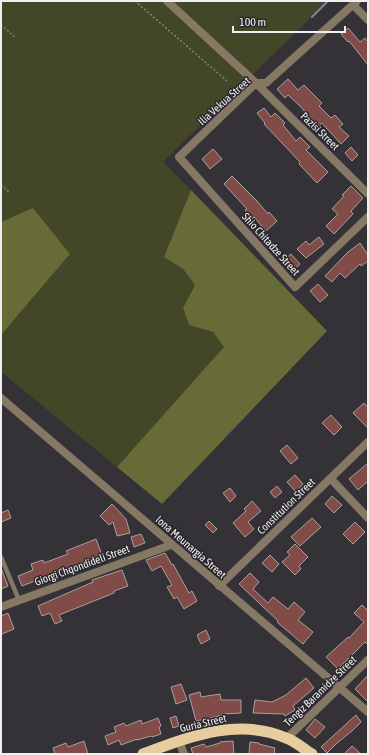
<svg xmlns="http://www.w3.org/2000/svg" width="369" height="755" font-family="'Asap Condensed',sans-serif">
<rect width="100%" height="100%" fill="#343236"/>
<path fill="#434627" d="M1 1H328L163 162 191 190 164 257 183 269 195 285 183 308 189 325 213 332 225 347 117 467 1 372V335L70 254 33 209 1 222Z"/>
<g fill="#666b37">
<path d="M191 190 327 331 162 504 117 467 224 347 213 332 189 325 183 308 195 285 183 269 164 257Z"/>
<path d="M33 208 70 254 1 335V222Z"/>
</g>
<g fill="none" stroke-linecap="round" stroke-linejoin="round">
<path stroke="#6d85b1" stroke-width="2" d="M312 17 328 1"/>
</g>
<g fill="#814c47" stroke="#a7a09f">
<path d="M348 28 360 42 365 38 368 42V65L349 41 348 42 341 34Z"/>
<path d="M288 79 298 90 304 85 322 103 319 106 331 118 335 115 343 124 339 127 349 136 341 144 322 123 315 130 308 122 311 119 300 106 288 95 285 98 277 89Z"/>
<path d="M264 108 271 117 275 113 285 123 283 125 296 141 300 137 310 147 306 150 328 172 317 183 299 164 300 162 264 124 265 123 257 113Z"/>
<path d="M351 147 358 155 352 161 345 153Z"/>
<path d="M213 149 222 159 210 169 202 159Z"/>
<path d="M232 176 257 201 268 214 269 212 277 221 266 231 254 217 252 219 245 210 247 209 224 184Z"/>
<path d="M351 186 363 198 351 211 353 214 334 234 326 226 338 214 332 209 344 196 342 195Z"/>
<path d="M319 237 324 244 306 258 297 249 306 241 309 245Z"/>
<path d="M360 243 368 255V261L361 266 360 264 345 278 340 273 332 282 325 276 348 252Z"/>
<path d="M291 254 300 264 293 270 284 260Z"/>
<path d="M318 284 328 295 320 302 310 291Z"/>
<path d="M364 403 368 408V428L353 413Z"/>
<path d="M331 415 342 427 334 435 322 423Z"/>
<path d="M287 445 298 458 291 464 280 451Z"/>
<path d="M368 463V481L358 490 349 479Z"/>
<path d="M295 475 303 484 296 492 287 482Z"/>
<path d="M277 486 282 492 275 498 270 492Z"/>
<path d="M230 488 236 496 230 502 223 493Z"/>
<path d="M332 496 342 505 334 513 325 504Z"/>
<path d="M252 501 261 511 248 522 254 529 245 537 233 523 246 511 244 509Z"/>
<path d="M112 504 126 519 130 533 117 536 113 522 109 525 100 516Z"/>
<path d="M8 510 11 518 1 522V513Z"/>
<path d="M312 518 321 527 300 546 291 537Z"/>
<path d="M209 521 217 529 213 533 205 525Z"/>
<path d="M355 522 365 532 353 544 343 534Z"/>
<path d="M141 534 145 543 134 547 131 537Z"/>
<path d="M96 539 102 555 22 586 18 576 33 570 31 564 43 560 44 563 68 554 66 551Z"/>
<path d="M295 544 308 557 299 566 301 569 295 575 282 562 290 555 287 552Z"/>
<path d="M165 553 172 565 173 564 189 593 192 591 197 601 184 609 177 597 174 599 167 587 172 585 161 566 152 571 146 560Z"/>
<path d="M270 555 279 564 272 572 262 563Z"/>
<path d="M1 568 8 586 1 589Z"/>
<path d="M122 570 128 586 114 591V593L59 615 62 621 55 624 50 613 42 616 38 606 93 582 92 580Z"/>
<path d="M250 573 259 582 253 589 268 603 273 597 288 609 294 602 305 612 298 620 313 632 303 644 277 622 278 621 239 584Z"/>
<path d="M362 605 368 611V645L365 642 338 669 326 657 348 637 349 638 364 622 354 613Z"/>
<path d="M8 613 14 629 2 634 1 631V616Z"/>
<path d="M206 630 210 639 201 644 197 635Z"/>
<path d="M368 675V702L355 689Z"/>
<path d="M306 678 314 688 293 706 295 710 285 716 284 714 253 713 255 700 272 702 286 695Z"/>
<path d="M181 684 187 700 176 704 171 687Z"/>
<path d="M200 692 201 697 220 694 221 700H241V713L223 714 224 715 196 721 189 695Z"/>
<path d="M356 715 361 722 353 730 336 744 327 753 321 747Z"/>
<path d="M176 716 179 726 173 728 170 718Z"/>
<path d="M158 718 161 726 159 727 161 734 152 737 151 736 137 740V739L121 745 119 740 108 745 105 736 116 732 114 727 124 723 126 726 141 720 142 724Z"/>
<path d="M315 719 325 727 315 738 306 730Z"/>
<path d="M84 741 88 754H55L53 748 66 743 68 747Z"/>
<path d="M233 741 234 754H193L191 748 204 744 206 747 220 743V742Z"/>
<path d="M250 742 259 743V744L275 748 274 754H249Z"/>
<path d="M352 746 361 754H344Z"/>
</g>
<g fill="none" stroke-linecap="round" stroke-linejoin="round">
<g stroke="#828084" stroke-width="1.5" stroke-dasharray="2 2" stroke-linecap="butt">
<path d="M135 1 227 81"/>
<path d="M1 25 15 37"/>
<path d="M1 185 9 192"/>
</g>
<path stroke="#857965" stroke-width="4.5" d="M1 557 19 600"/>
<g stroke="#857965" stroke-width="8">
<path d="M167 1 256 83 368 194"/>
<path d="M357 1 266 83H256L179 157 295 287 368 217"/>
<path d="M353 5 368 20"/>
<path d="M1 398 368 712"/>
<path d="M331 479 368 518"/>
<path d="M219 586 368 442"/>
<path d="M1 607 171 545"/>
<path d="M287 738 368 660"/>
<path d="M179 741 184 754"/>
</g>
<path stroke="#e6cd9e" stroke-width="11" d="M143 754C189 737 238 717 286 738 295 741 304 749 312 754"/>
</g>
<g text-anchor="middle" stroke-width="3" stroke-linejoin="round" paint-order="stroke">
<g font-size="11" fill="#efeef1" stroke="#2a282c">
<text transform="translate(224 101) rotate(-42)" y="4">Ilia Vekua Street</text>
<text transform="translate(320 131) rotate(44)" y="4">Pazisi Street</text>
<text transform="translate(271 244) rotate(48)" y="4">Shio Chitadze Street</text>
<text transform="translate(286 506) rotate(-44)" y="4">Constitution Street</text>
<text transform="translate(191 547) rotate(41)" y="4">Iona Meunargia Street</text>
<text transform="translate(82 565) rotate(-20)" y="4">Giorgi Chqondideli Street</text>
<text transform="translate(320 691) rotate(-44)" y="4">Tengiz Baramidze Street</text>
<text transform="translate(203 723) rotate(-13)" y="4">Guria Street</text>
</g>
</g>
<rect width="369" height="755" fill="none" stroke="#efeef1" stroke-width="4"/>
<path d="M233 26v6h112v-6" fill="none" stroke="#efeef1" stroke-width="2"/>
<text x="239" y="26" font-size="12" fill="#efeef1" stroke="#2a282c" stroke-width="3" paint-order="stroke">100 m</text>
</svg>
